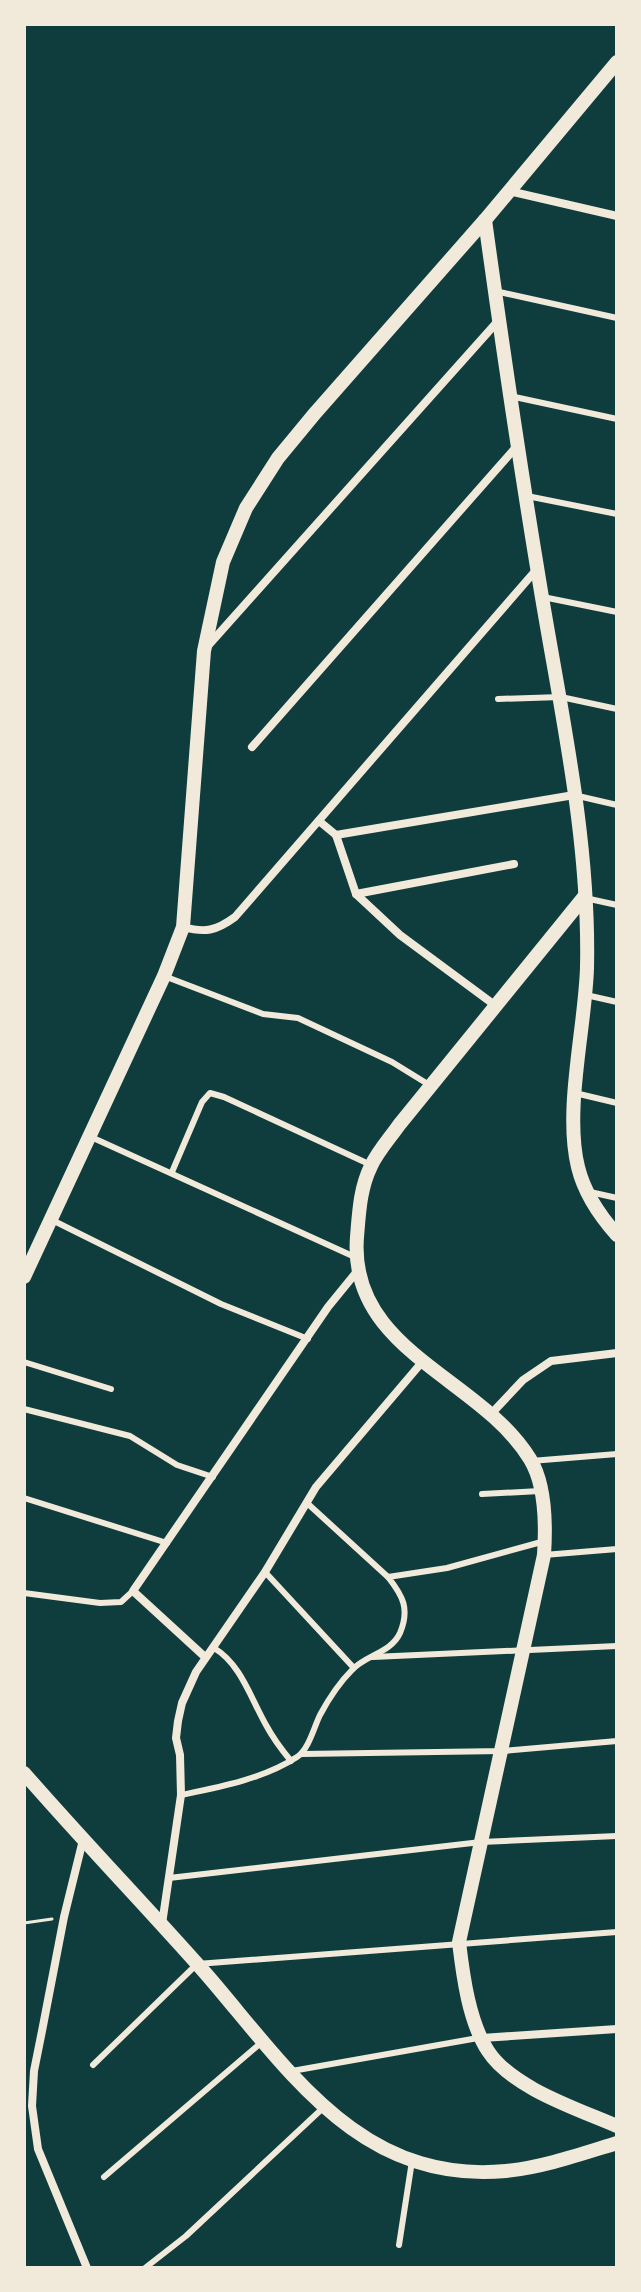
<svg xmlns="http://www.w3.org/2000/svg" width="641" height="2292" font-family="'Source Serif 4',serif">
<rect width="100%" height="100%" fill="#0f3d3e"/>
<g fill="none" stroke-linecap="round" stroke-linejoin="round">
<path stroke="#f1e9da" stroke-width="3" d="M24 1923 52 1919"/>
<g stroke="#f1e9da" stroke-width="6">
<path d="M495 291 617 318"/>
<path d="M510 396 617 419"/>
<path d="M527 496 617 514"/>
<path d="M543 597 617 612"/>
<path d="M498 699 561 697 617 709"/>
<path d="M578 796 617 805"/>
<path d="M585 898 617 905"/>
<path d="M164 976 263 1014 298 1018 392 1062 431 1086"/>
<path d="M586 995 617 1002"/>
<path d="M575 1093 617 1103"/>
<path d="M91 1137 357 1258"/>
<path d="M172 1172 202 1102 210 1093 224 1097 371 1165"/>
<path d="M590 1192 617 1198"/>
<path d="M50 1219 221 1304 308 1339"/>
<path d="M24 1362 111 1389"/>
<path d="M24 1409 130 1436 177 1465 213 1477"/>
<path d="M531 1461 617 1454"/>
<path d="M482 1494 540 1491"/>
<path d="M24 1498 167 1543"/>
<path d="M307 1503 388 1577"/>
<path d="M544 1555 617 1549"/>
<path d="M265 1572 353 1667"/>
<path d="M24 1593 100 1603 121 1602 133 1591"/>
<path d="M214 1648C241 1664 251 1699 266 1725 273 1738 281 1749 291 1761"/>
<path d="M373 1657 617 1646"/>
<path d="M302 1754 503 1751 617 1741"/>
<path d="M181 1795C220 1787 263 1779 297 1757 309 1749 314 1727 320 1715 328 1700 340 1682 352 1670 365 1655 391 1653 400 1633 410 1609 403 1596 388 1577L447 1568 545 1541"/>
<path d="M169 1878 481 1842 617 1836"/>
<path d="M93 2065 197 1964 617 1932"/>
<path d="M292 2071 478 2038"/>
<path d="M104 2177 262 2042"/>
<path d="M399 2245 412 2161"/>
<path d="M145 2268 186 2236 323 2108"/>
</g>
<g stroke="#f1e9da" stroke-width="8">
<path d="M509 191 617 216"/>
<path d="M206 648 498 321"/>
<path d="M252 747 517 446"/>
<path d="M319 821 336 835 356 894 400 935 496 1006"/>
<path d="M336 835 574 795"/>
<path d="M356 894 514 864"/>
<path d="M183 927C205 933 216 931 235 917L537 569"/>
<path d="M491 1414 523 1380 551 1361 617 1353"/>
<path d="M205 1657 133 1591 328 1307 359 1269"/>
<path d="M83 1840 64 1917 42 2031 34 2071 32 2106 38 2149 87 2268"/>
<path d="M162 1924 181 1795 180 1755 176 1738 178 1721 182 1703 196 1672 265 1572 316 1487 423 1361"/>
<path d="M482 2038 617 2029"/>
</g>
<g stroke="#f1e9da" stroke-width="14">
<path d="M485 220C501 336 518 452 537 567 558 700 590 833 587 968 585 1029 564 1110 578 1167 584 1192 600 1216 617 1235"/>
<path d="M584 897 399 1125C390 1138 378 1151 371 1166 360 1188 359 1213 357 1237 348 1351 480 1377 530 1459 546 1485 546 1525 544 1555L459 1942C463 1976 469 2022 488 2051 512 2088 578 2109 617 2126"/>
<path d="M24 1277 164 976 183 927 204 651 223 562 246 508 278 458 316 412 485 220 617 62"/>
<path d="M24 1773C84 1842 147 1907 207 1975 289 2070 361 2185 506 2171 544 2167 581 2154 617 2143"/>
</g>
</g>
<rect width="641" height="2292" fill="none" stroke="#f1e9da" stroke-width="52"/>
</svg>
